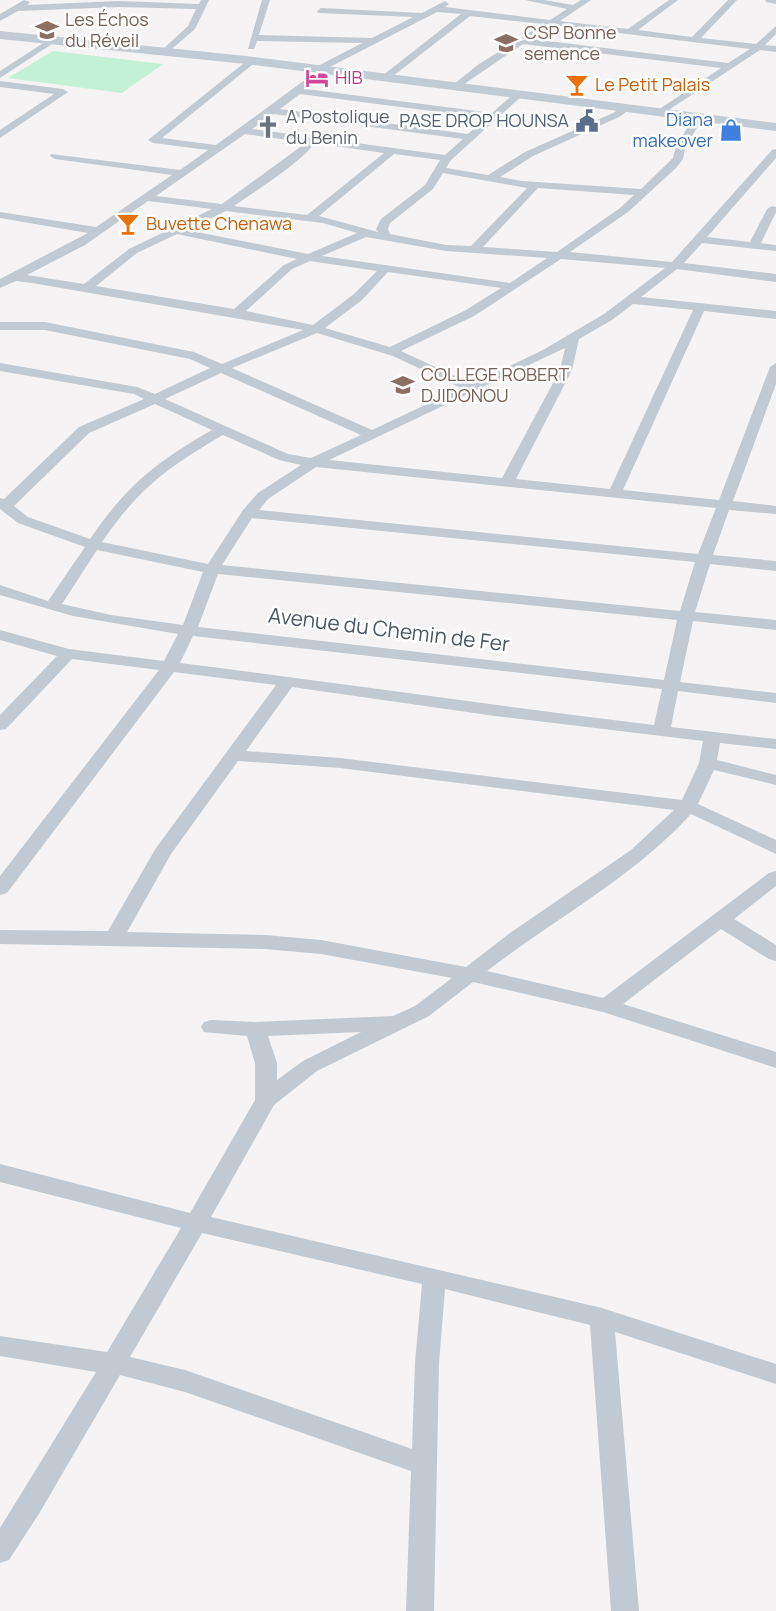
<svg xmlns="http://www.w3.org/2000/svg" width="776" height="1611" font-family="Manrope,sans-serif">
<rect width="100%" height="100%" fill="#f5f3f3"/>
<path fill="#c3f1d5" d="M53 51 163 64 122 93 8 78Z"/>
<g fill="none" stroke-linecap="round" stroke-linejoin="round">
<g fill="#c1cad2" fill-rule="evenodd">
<path d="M24 0 30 2 27 5 119 1 199 4 201 0H209L195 29 166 54 161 51 188 26 196 9 119 7 18 11 0 21V14Z"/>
<path d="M262 0H270L259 35 372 38 413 17 318 13 317 11 321 8 422 13 445 1 449 4 445 7 550 20 567 9 525 0H544L573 5 581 0H591L560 21 628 29 669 0H678L638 30 692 37 728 0H737L701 38 756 44 776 26V34L765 45 776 46V52L760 50 661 115 656 112 658 110 721 68 523 44 457 89 452 86 454 84 479 64 543 24 470 16 388 80H382V76L461 14 437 12 328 68V72L306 89 492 113 516 92H522V96L451 160 446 168 488 175 525 152 613 113 623 106H629V110L619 117 533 156 500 177 522 181 641 189 673 158 676 145 696 115H702L704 117 686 145 683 159 676 168 628 212 570 252 672 262 772 150 776 149V158L707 237 750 242 767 209 772 206 776 207V212L761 243 776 245V251L702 243 684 263 776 274V282L677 269 641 297 776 311V319L704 311 623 490 719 500 770 367 776 363V384L733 501 776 506V514L729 510 713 555 776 561V571L710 564 695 612 776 620V630L693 621 680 682 776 693V703L678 691 671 727 776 739V749L720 743 717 760 776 775V785L714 770 698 804 776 840V854L691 814C635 876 553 920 487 971L603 998 769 873 776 871V886L734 919 776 945V961L769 959 721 929 623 1004 776 1052V1068L603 1012 473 982 429 1016 317 1071 274 1105 211 1217 602 1308 776 1364V1384L615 1332 639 1611H611L590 1325 445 1289 439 1363 434 1611H406L411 1471 185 1392 120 1375 40 1512 9 1560 0 1563V1528L96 1372 0 1356V1336L107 1352 181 1228 0 1182V1164L190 1213 255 1100V1063L247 1036 204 1032 201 1027 204 1022 211 1020 255 1022 393 1016 415 1006 452 978 321 954 265 949 0 944V930L108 931 156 848 276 685 174 672 7 893 0 895V876L159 670 72 659 6 729 0 730V715L57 656 0 640V630L69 649 164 661 178 634 73 616 0 595V585L48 601 85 547 18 523 0 509V498L4 499 79 427 144 399 134 394 0 371V363L137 387 155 394 210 368 190 359 45 330H0V322H45L194 352 222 364 303 330 32 283 16 281 0 288V279L88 233 0 218V212L96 227 172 175 55 159 50 156 51 154 180 170 208 150 153 143 148 140 249 59 257 61 162 138 216 145 317 71 314 69 316 67 362 43 257 41 254 49H248ZM553 25 750 49 728 63 531 39ZM300 94 486 118 468 134 280 109ZM274 114 463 139 445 155 252 129ZM245 134 302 142 303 145 222 204 156 196ZM313 143 384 153 307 215 234 206C248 196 311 156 313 143ZM394 154 440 160 425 185 381 219 376 229 378 232 319 216ZM443 173 527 188 471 246 446 245 390 234 388 229 390 223 433 189ZM538 188 634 195 620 208 557 252 483 247ZM148 201 212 209 129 249 84 284 27 275 85 245ZM226 211 323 223 357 233 308 254 187 230ZM177 234 297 259 284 265 234 309 96 286 137 253ZM366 237 446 251 547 258 510 283 322 256ZM561 259 665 268 604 314 543 350 472 384 401 351 474 316ZM310 261 377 271 354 294 313 325 246 311 292 269ZM388 272 501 288 466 310 390 347 325 328 362 300ZM633 304 693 310 610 489 516 479 572 370 579 339 612 320ZM317 333 393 356 461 388 372 430 232 368ZM565 348 560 370 502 478 329 460ZM221 373 361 435 311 458 288 454 165 399ZM155 404 212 430C156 462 127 485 90 539L28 517 14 506 89 433ZM223 435 279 460 301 465 258 493 243 510 208 564 102 542C139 488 168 467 223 435ZM316 467 716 508 698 554 259 510 268 499ZM252 518 695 562 680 611 222 565ZM97 550 203 572 183 625 111 615 62 604ZM218 574 677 620 664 680 198 627ZM193 636 662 689 654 725C496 706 338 683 180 663ZM292 687 495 716 703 741 699 763 682 800 340 758 246 751ZM238 761 340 768 674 810 631 850 510 933 466 967 321 940 265 935 127 932 171 854ZM361 1032 303 1061 277 1080V1063L268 1036ZM202 1233 422 1284 415 1363 412 1449 185 1370 130 1357Z"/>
<path d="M765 0H776V4L766 2Z"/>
<path d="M51 38 58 40 0 78V71Z"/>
<path d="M0 81 63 89 68 92 0 138V130L54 94 0 87Z"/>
</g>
<path fill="#c1cbd6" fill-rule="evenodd" d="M0 31 246 56 776 123V131L246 64 0 39Z"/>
</g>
<defs>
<g id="school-bare" transform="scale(1.8)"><path d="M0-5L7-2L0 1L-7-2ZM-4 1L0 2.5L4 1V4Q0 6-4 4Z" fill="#8d6e63" stroke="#fff" stroke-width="2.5" paint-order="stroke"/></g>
<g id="hotel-bare" transform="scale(1.8)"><path d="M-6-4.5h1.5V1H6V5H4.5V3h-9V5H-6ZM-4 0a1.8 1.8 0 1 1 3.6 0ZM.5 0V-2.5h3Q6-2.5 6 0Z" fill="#d1479c" stroke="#fff" stroke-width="2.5" paint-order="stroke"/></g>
<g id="bar-bare" transform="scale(1.8)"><path d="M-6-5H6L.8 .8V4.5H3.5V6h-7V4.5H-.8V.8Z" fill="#e8710a" stroke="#fff" stroke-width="2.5" paint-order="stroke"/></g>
<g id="civic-bare" transform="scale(1.8)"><path d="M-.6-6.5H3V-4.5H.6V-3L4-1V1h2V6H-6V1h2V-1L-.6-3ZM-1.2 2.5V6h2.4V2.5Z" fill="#5c6f8a" stroke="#fff" stroke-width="2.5" paint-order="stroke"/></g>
<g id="church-bare" transform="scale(1.8)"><path d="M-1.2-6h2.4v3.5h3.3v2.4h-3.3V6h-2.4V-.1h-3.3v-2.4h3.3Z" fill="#6b7280" stroke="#fff" stroke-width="2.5" paint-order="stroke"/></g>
<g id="shop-bare" transform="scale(1.8)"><path d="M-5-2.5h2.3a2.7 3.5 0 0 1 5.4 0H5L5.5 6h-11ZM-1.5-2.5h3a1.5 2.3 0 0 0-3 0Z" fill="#3f7fe0" stroke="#fff" stroke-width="2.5" paint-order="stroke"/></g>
</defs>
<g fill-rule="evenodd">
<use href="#school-bare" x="47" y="30"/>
<use href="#school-bare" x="506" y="43"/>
<use href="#hotel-bare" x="317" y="78"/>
<use href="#bar-bare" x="577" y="85"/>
<use href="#civic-bare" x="587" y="121"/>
<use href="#church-bare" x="268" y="127"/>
<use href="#shop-bare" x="731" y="130"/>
<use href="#bar-bare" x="128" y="224"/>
<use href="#school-bare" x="403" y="385"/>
</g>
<g text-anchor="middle" stroke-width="5" stroke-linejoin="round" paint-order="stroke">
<g font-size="18" fill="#785e54" stroke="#fff" text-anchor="start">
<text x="65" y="26">Les Échos<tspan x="65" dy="21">du Réveil</tspan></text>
<text x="524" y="39">CSP Bonne<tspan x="524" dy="21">semence</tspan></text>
<text x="421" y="381">COLLEGE ROBERT<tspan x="421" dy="21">DJIDONOU</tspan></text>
</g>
<g font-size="18" fill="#b23c85" stroke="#fff" text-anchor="start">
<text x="335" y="84">HIB</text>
</g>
<g font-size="18" fill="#c56008" stroke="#fff" text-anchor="start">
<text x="595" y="91">Le Petit Palais</text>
<text x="146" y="230">Buvette Chenawa</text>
</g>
<g font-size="18" fill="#5b616d" stroke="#fff" text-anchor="start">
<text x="286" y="123">A Postolique<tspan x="286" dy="21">du Benin</tspan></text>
</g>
<g font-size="18" fill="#366cbe" stroke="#fff" text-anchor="end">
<text x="713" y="126">Diana<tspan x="713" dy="21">makeover</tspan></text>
</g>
<g font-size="18" fill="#4e5e75" stroke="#fff" text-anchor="end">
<text x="569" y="127">PASE DROP HOUNSA</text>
</g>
<g font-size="21" fill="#4a5661" stroke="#fff">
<text transform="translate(389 630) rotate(7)" y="7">Avenue du Chemin de Fer</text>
</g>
</g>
</svg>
